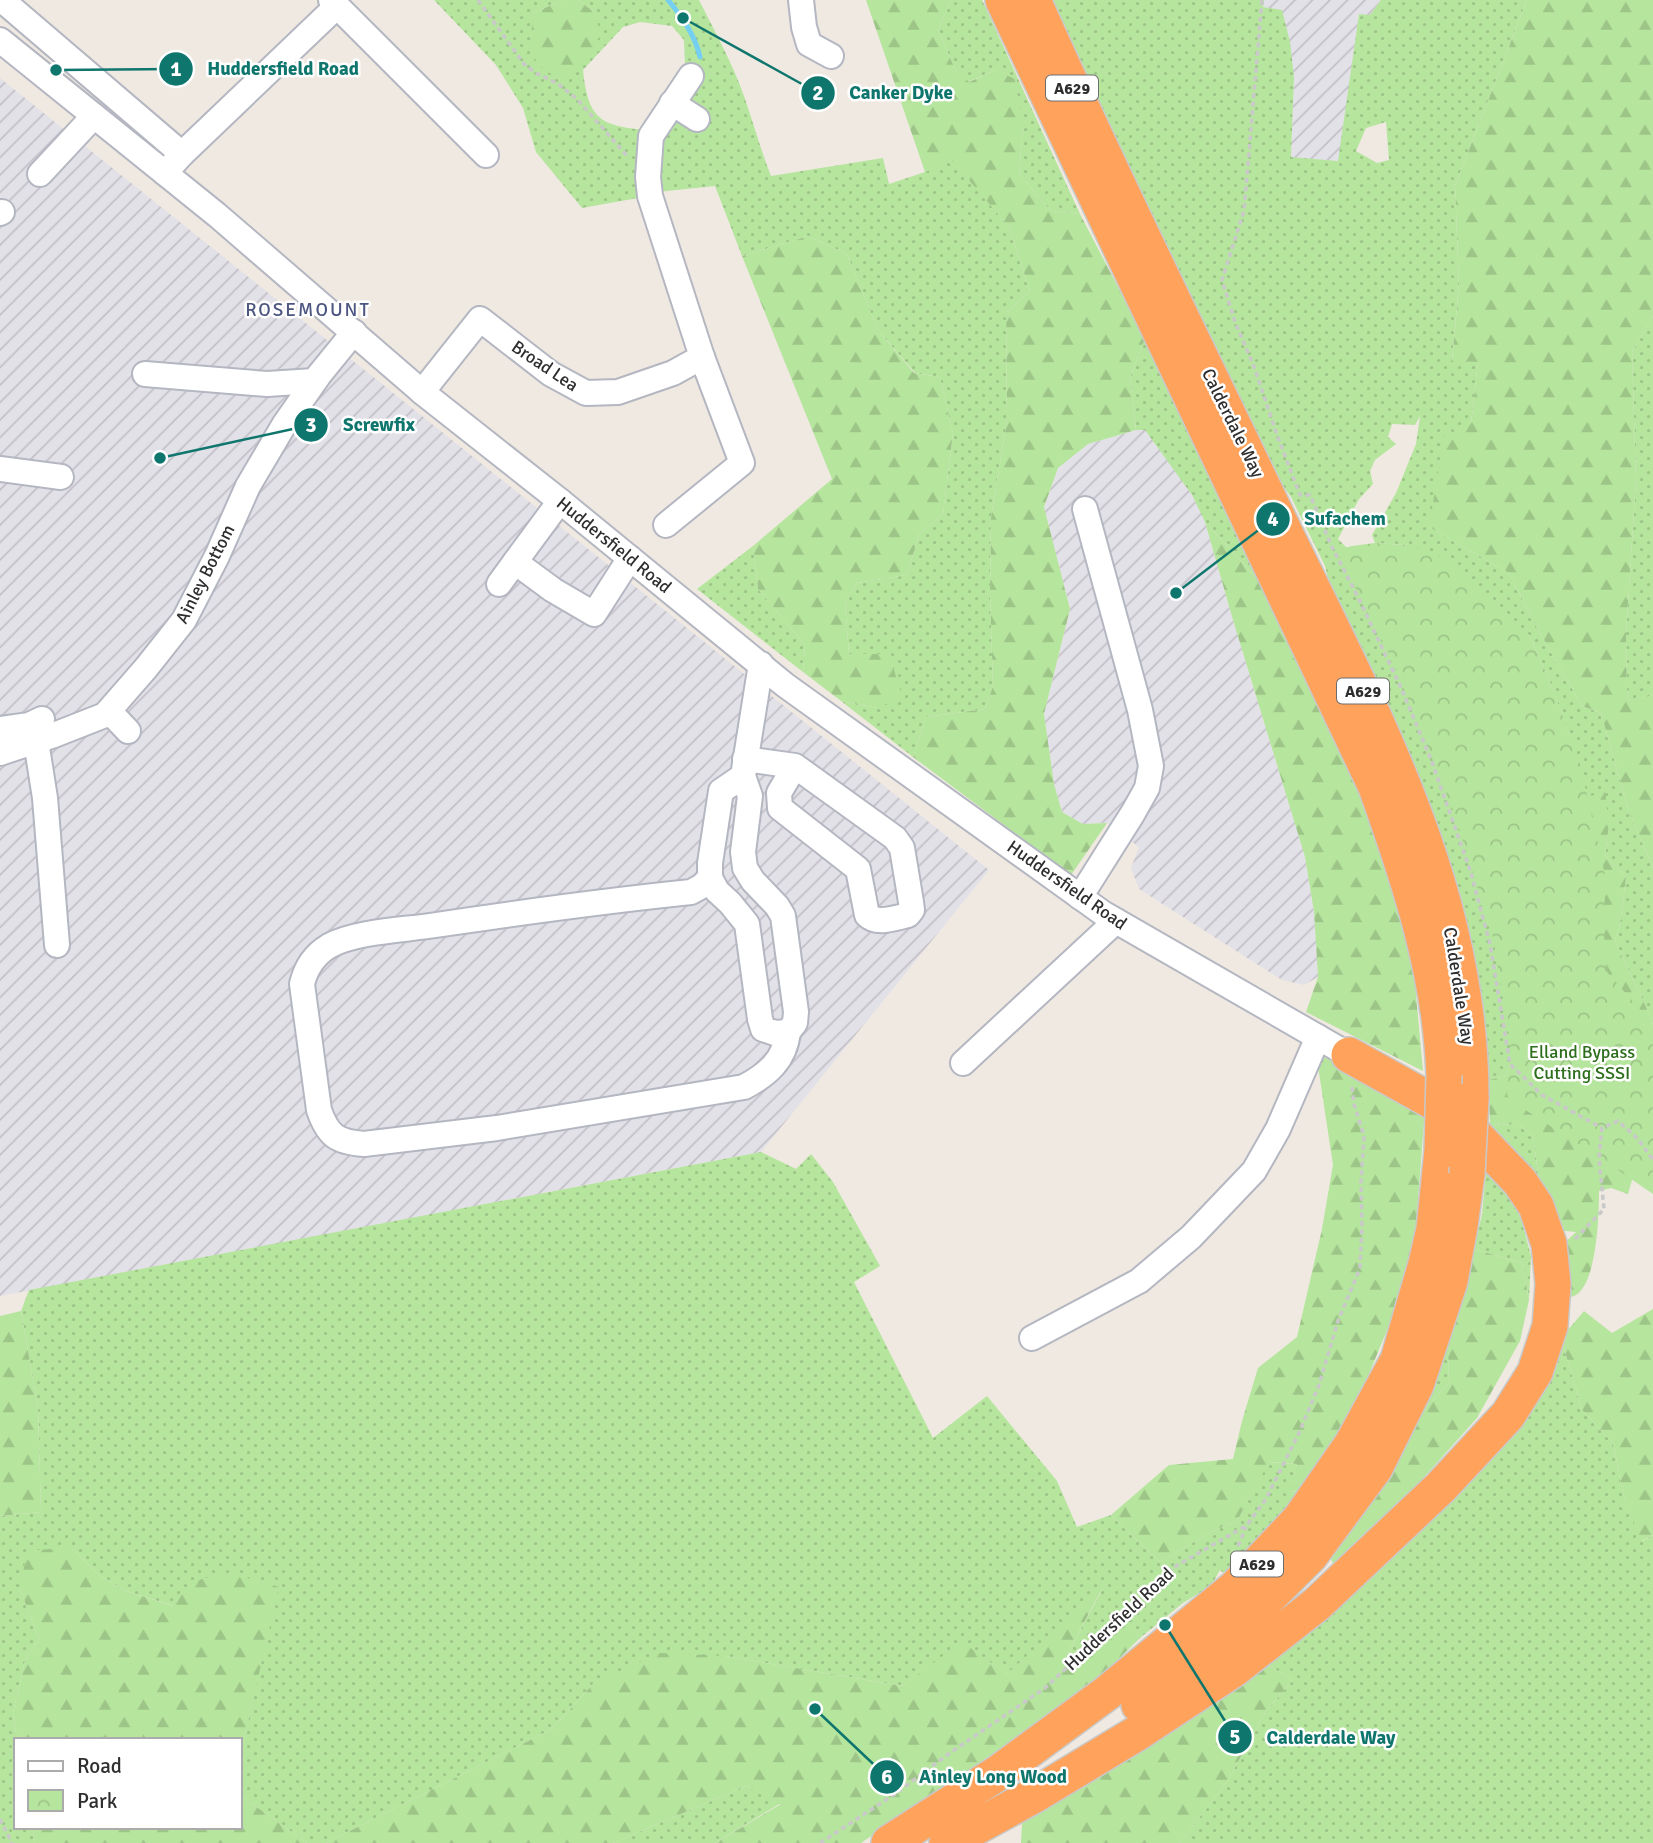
<svg xmlns="http://www.w3.org/2000/svg" width="1653" height="1843" font-family="Signika,sans-serif">
<defs>
<pattern id="industrial-furrows" width="10" height="10" patternUnits="userSpaceOnUse" patternTransform="scale(1.75)"><rect width="10" height="10" fill="#e3e1e8"/><path d="M-1 1l2-2M0 10L10 0M9 11l2-2" fill="none" stroke="#c3c1c7"/></pattern>
<pattern id="grass-dots" width="8" height="8" patternUnits="userSpaceOnUse" patternTransform="scale(1.75)"><rect width="8" height="8" fill="#b6e59e"/><path d="M2 2h.1M6 6h.1" fill="none" stroke="#9dc588" stroke-width="1.8" stroke-linecap="round"/></pattern>
<pattern id="forest-firs" width="22" height="20" patternUnits="userSpaceOnUse" patternTransform="scale(1.75)"><rect width="22" height="20" fill="#b6e59e"/><path d="M5 1l3.5 6h-7zM16 11l3.5 6h-7z" fill="#9dc588"/></pattern>
<pattern id="park-crowns" width="20" height="18" patternUnits="userSpaceOnUse" patternTransform="scale(1.75)"><rect width="20" height="18" fill="#b6e59e"/><path d="M2 6a3 3 0 1 1 6 0M12 15a3 3 0 1 1 6 0" fill="none" stroke="#9dc588"/></pattern>
</defs>
<rect width="100%" height="100%" fill="#efe9e1"/>
<g fill="url(#industrial-furrows)">
<path d="M1264 0H1381L1370 15H1359L1339 161 1291 158 1294 77 1263 7Z"/>
<path d="M0 78 989 870 761 1152 0 1296Z"/>
<path d="M1136 430H1145L1169 461 1192 495 1205 522 1233 620 1305 857 1314 912 1318 977 1304 985 1282 980 1139 889 1131 868 1139 847 1107 823 1083 824 1062 812 1054 784 1044 714 1070 609 1044 508 1058 468 1088 444Z"/>
</g>
<g fill="url(#grass-dots)" fill-rule="evenodd">
<path d="M434 0H563L533 13 594 12 578 0H699C715 32 733 64 745 99 754 125 761 151 771 176L883 158 889 184 925 172 951 158 1009 227 1030 291 1006 313 1007 420 991 518 990 593 993 686 985 709 926 717 913 757 841 701 878 708 849 654 845 604 857 583 907 575 919 534 943 514 953 433 940 377 915 373 878 330 847 254 808 236 742 256 715 186 657 192 656 164 667 123 681 119 697 110 690 99 701 75 685 65 684 40 672 26 640 22 623 27 583 70C588 118 599 126 646 130L638 198 582 208 536 152 523 108 496 65Z"/>
<path d="M951 0H982L1080 214 1051 211 1019 174 1023 128 995 70 968 82 955 69 938 30Z"/>
<path d="M1039 0H1264L1263 7 1282 10 1290 42 1294 77 1291 157 1338 161 1359 14 1370 15 1381 0H1527L1455 186 1459 284 1452 360 1478 362 1471 424 1429 527 1509 573 1536 626 1582 706 1601 713 1629 812 1653 868V1025C1643 995 1626 969 1615 940L1620 925 1626 877 1605 855 1609 825 1576 818 1499 876 1515 1049 1506 1076 1488 1080 1484 1034 1336 609 1325 566 1291 497 1268 465ZM1386 122 1389 160 1377 163 1356 151 1366 128ZM1420 416 1416 444 1396 493 1372 535 1375 543 1406 545 1529 635 1551 684 1570 737 1350 551 1338 539 1359 499 1373 484 1370 471 1375 460 1396 444 1388 437 1392 424 1415 425Z"/>
<path d="M1653 316V695L1630 703 1627 689 1626 634 1636 480 1632 352Z"/>
<path d="M1145 339 1262 584 1205 522 1192 495 1145 430H1136L1130 377Z"/>
<path d="M753 546 758 589 805 645 803 672 697 589Z"/>
<path d="M1490 1124 1520 1125 1533 1136 1539 1181Z"/>
<path d="M761 1152 796 1169 811 1154 833 1182 880 1266 854 1282 933 1438 987 1396 1057 1481 1077 1527 1111 1515 1160 1562 1211 1532 1237 1521 1268 1462 1297 1464 1290 1492 1307 1490 1230 1578 1220 1570 1211 1586 1183 1603 1140 1638 1131 1623 1078 1667 1067 1655 1102 1590 1007 1674 962 1643 902 1686 725 1656 594 1683 552 1729 326 1843H307L240 1795V1756L278 1587 189 1585 174 1606 126 1591 99 1575 73 1549 20 1589 39 1639 25 1661 13 1713 17 1740H16V1827H32L35 1843H0V1516L41 1512 38 1408 21 1311 29 1290Z"/>
<path d="M1487 1162 1508 1189 1522 1222 1531 1256 1529 1300 1522 1263 1474 1249 1482 1214Z"/>
<path d="M1447 1319 1449 1383 1404 1431Z"/>
<path d="M1561 1338 1582 1410 1613 1443 1623 1493 1642 1541 1653 1535V1843H1180L1228 1780 1266 1711 1293 1680 1258 1659Z"/>
<path d="M746 1786 781 1803 715 1843H613Z"/>
</g>
<g fill="url(#forest-firs)">
<path d="M563 0H578L594 12 601 35 567 82 544 70 530 53 533 13Z"/>
<path d="M866 0H951L938 30 955 69 969 82 995 70 1015 79 1023 128 1019 174 1051 211 1080 214 1145 339 1130 377 1136 430 1088 444 1058 468 1044 507 1070 609 1044 714 1054 784 1062 812 1083 824 1107 823 1071 875 913 757 926 717 985 709 993 686 990 593 991 518 1007 420 1006 313 1030 291 1009 227 951 159 925 172Z"/>
<path d="M1527 0H1653V316L1632 352 1636 480 1626 634 1627 689 1630 702 1653 695V868L1629 812 1601 713 1582 706 1536 626 1509 573 1429 527 1444 437 1471 424 1478 362 1452 361 1459 284 1455 186Z"/>
<path d="M808 236 847 254 878 330 914 373 940 377 953 433 943 514 919 534 907 575 857 583 845 604 849 654H889L902 696 878 708 841 701 803 672 805 645 758 589 753 546 832 479 742 256Z"/>
<path d="M1205 522 1262 584 1341 747 1375 828 1412 951 1423 1071 1306 1012 1318 977 1314 912 1305 857 1233 620Z"/>
<path d="M1605 791 1609 825 1605 855 1626 877 1620 925 1615 940C1626 969 1643 995 1653 1025V1158L1638 1159 1628 1194 1611 1188 1599 1191C1599 1215 1597 1282 1576 1295 1573 1297 1568 1297 1565 1298L1559 1248 1576 1232 1555 1230 1539 1181 1533 1136 1520 1125 1490 1124 1488 1080 1506 1076 1515 1049 1522 1017 1576 818 1591 796Z"/>
<path d="M1316 1053 1425 1109 1414 1253 1388 1328 1356 1405 1307 1490 1289 1492 1297 1464 1269 1462 1237 1521 1211 1532 1160 1562 1111 1515 1169 1465 1233 1459 1242 1421 1258 1368 1297 1337 1322 1229 1333 1165Z"/>
<path d="M1474 1249 1522 1263 1529 1300 1520 1341 1477 1418 1401 1503 1333 1564 1326 1546 1404 1431 1449 1383 1447 1319 1461 1290Z"/>
<path d="M1653 1309V1535L1641 1541 1623 1493 1613 1443 1582 1410 1561 1338 1584 1311 1612 1333Z"/>
<path d="M21 1311 38 1408 41 1512 0 1516V1316Z"/>
<path d="M71 1547 99 1575 126 1591 173 1606C179 1599 184 1588 191 1584 219 1568 251 1578 279 1587L240 1756V1740H17L13 1713 25 1661 39 1639 20 1589 27 1551Z"/>
<path d="M1103 1587 1067 1655 1078 1667 1131 1622 1140 1638 1088 1689 861 1843H715L781 1804 746 1786 613 1843H326L552 1729 594 1683 659 1653 725 1656 902 1686 962 1642 1007 1674Z"/>
<path d="M1258 1659 1293 1680 1266 1711 1228 1780 1180 1843H1021L1022 1822Z"/>
<path d="M240 1795 307 1843H35L32 1827H240Z"/>
</g>
<path fill="url(#park-crowns)" d="M1375 543 1406 545 1437 554 1488 594 1529 635 1551 684 1580 764 1605 875 1604 958 1607 972 1643 1013 1647 1033 1653 1038V1194L1615 1168 1510 1100 1507 1095 1511 1048 1493 937 1453 810 1392 660 1336 550 1352 546Z"/>
<g fill="none" stroke-linecap="round" stroke-linejoin="round">
<path stroke="#75cff0" stroke-width="5" d="M668 0C682 17 695 35 700 57"/>
<g stroke="#b4b7c1" stroke-width="28">
<g id="minor">
<path d="M2 0 182 154"/>
<path d="M331 0 486 155"/>
<path d="M801 0 804 27 809 44 831 56"/>
<path d="M0 40 217 215 422 392 560 501 785 685 1104 914 1349 1055"/>
<path d="M672 103 697 119"/>
<path d="M165 173 182 154 337 6"/>
<path d="M40 174 94 116"/>
<path d="M0 213 2 212"/>
<path d="M145 374 267 384 314 381"/>
<path d="M422 392 480 319 551 374 586 393 618 392 673 373 702 357 650 196 648 177 651 136 691 76"/>
<path d="M0 469 61 477"/>
<path d="M560 501 515 562 553 590 594 614 630 558"/>
<path d="M666 525 742 463 702 357"/>
<path d="M499 584 515 562"/>
<path d="M109 711 128 731"/>
<path d="M0 729 29 725 42 719"/>
<path d="M36 741 45 798 57 945"/>
<path d="M0 753 54 735 105 715 146 668 184 620 217 556 248 486 284 425 319 375 354 332"/>
<path d="M745 759 795 766 895 838 902 848 911 902 912 910 908 915C895 918 877 925 867 915L858 869 780 808 779 793 795 766"/>
<path d="M743 776 721 791 710 863V878L717 891 730 903 747 924 760 1019 763 1029 775 1033 788 1032 795 1023 796 1012 783 916 777 906 753 881 745 868 743 852 750 796 743 776 761 664"/>
<path d="M710 878 702 886 691 892C604 901 516 913 429 926 401 930 354 932 329 946 314 955 306 967 302 984L319 1110C328 1136 337 1142 364 1144L497 1128 744 1087C767 1075 785 1060 788 1032"/>
<path d="M1080 897 1133 813 1147 788 1151 766 1140 710 1085 509"/>
<path d="M963 1063 1116 921"/>
<path d="M1032 1338 1139 1281 1191 1237 1254 1171 1278 1129 1318 1037"/>
</g>
</g>
<g stroke="#c9c9c9" stroke-width="38">
<g id="highway">
<path d="M1003 0 1376 787C1410 882 1440 973 1444 1075"/>
<path d="M1033 0C1111 175 1196 347 1279 520 1368 704 1472 888 1471 1099"/>
<path d="M1139 1705 1164 1688 1245 1621 1310 1556 1375 1468 1416 1385 1450 1281 1460 1226 1467 1174"/>
<path d="M889 1843 998 1773 1107 1693 1235 1588 1300 1519 1352 1444 1398 1360 1426 1264 1434 1229 1442 1151"/>
<path d="M947 1843 1033 1796 1139 1732 1233 1670 1317 1604 1441 1487 1508 1415 1535 1372 1550 1326 1553 1284 1549 1244 1536 1206 1520 1182 1455 1114 1349 1055"/>
</g>
</g>
<g stroke="#c9c9c9" stroke-width="3.5" stroke-dasharray="5 3.5" stroke-linecap="butt">
<path d="M478 0 524 64 536 73 558 84 577 99 629 158"/>
<path d="M1262 0 1244 211 1222 280 1235 322 1255 369 1277 435 1300 495H1310L1332 547 1358 597 1402 690 1432 762 1471 873 1490 944 1510 1064 1542 1095 1602 1128"/>
<path d="M1575 1239 1604 1209 1599 1158 1602 1128 1618 1121 1638 1139 1653 1160"/>
<path d="M1238 1546 1246 1527"/>
<path d="M0 1819 12 1843"/>
<path d="M820 1843 895 1794 947 1755 1045 1688 1176 1566 1247 1525 1266 1499 1299 1433 1319 1385 1338 1321 1360 1268 1362 1226 1361 1182 1364 1136 1354 1104 1352 1087"/>
</g>
<use href="#minor" stroke="#fff" stroke-width="24"/>
<use href="#highway" stroke="#ffa35c" stroke-width="35"/>
<g stroke="#c9c9c9" stroke-width="38" stroke-linecap="butt">
<g id="highway-bridge">
<path d="M1442 1151 1444 1075"/>
<path d="M1467 1174 1471 1099"/>
</g>
</g>
<use href="#highway-bridge" stroke="#ffa35c" stroke-width="35"/>
</g>
<g text-anchor="middle" stroke-width="5" stroke-linejoin="round" paint-order="stroke">
<g fill="#fff" stroke="#6d6d6d" stroke-width="2">
<rect x="1046" y="75.5" width="52" height="25" rx="5"/>
<rect x="1337" y="678.5" width="52" height="25" rx="5"/>
<rect x="1231" y="1551.5" width="52" height="25" rx="5"/>
</g>
<g font-size="16" font-weight="bold" fill="#2e2e2e">
<text x="1072" y="94">A629</text>
<text x="1363" y="697">A629</text>
<text x="1257" y="1570">A629</text>
</g>
<g font-size="18" fill="#2e2e2e" stroke="#fff">
<text transform="translate(545 366) rotate(34)" y="6">Broad Lea</text>
<text transform="translate(1233 423) rotate(64)" y="6">Calderdale Way</text>
<text transform="translate(614 545) rotate(39)" y="6">Huddersfield Road</text>
<text transform="translate(205 574) rotate(-63)" y="6">Ainley Bottom</text>
<text transform="translate(1067 885) rotate(35)" y="6">Huddersfield Road</text>
<text transform="translate(1459 986) rotate(81)" y="6">Calderdale Way</text>
<text transform="translate(1119 1619) rotate(-43)" y="6">Huddersfield Road</text>
</g>
<g font-size="18" fill="#2c6e1b" stroke="#fff">
<text x="1582" y="1058">Elland Bypass<tspan x="1582" dy="21">Cutting SSSI</tspan></text>
</g>
<g font-size="19" letter-spacing="2" fill="#4d5680" stroke="#fff">
<text x="308" y="316">ROSEMOUNT</text>
</g>
</g>
<path fill="none" stroke="#0f766e" stroke-width="2.5" d="M56 70L176 69M683 18L818 93M160 458L311 425M1176 593L1273 519M1165 1625L1235 1737M815 1709L887 1777"/>
<g fill="#0f766e" stroke="#fff" stroke-width="2.5">
<circle cx="56" cy="70" r="7"/>
<circle cx="683" cy="18" r="7"/>
<circle cx="160" cy="458" r="7"/>
<circle cx="1176" cy="593" r="7"/>
<circle cx="1165" cy="1625" r="7"/>
<circle cx="815" cy="1709" r="7"/>
<circle cx="176" cy="69" r="18"/>
<circle cx="818" cy="93" r="18"/>
<circle cx="311" cy="425" r="18"/>
<circle cx="1273" cy="519" r="18"/>
<circle cx="1235" cy="1737" r="18"/>
<circle cx="887" cy="1777" r="18"/>
</g>
<g font-size="21" text-anchor="middle" font-weight="bold" fill="#fff">
<text x="176" y="76">1</text>
<text x="818" y="100">2</text>
<text x="311" y="432">3</text>
<text x="1273" y="526">4</text>
<text x="1235" y="1744">5</text>
<text x="887" y="1784">6</text>
</g>
<g font-size="19" text-anchor="middle" font-weight="bold" fill="#0f766e" stroke="#fff" stroke-width="5" stroke-linejoin="round" paint-order="stroke">
<text x="283" y="75">Huddersfield Road</text>
<text x="901" y="99">Canker Dyke</text>
<text x="379" y="431">Screwfix</text>
<text x="1345" y="525">Sufachem</text>
<text x="1331" y="1744">Calderdale Way</text>
<text x="993" y="1783">Ainley Long Wood</text>
</g>
<rect x="14" y="1738" width="228" height="91" fill="#ffffff" stroke="#ababab" stroke-width="2"/>
<rect x="28" y="1761" width="35" height="10" fill="#ffffff" stroke="#ababab" stroke-width="2"/>
<text x="77" y="1773" font-size="21" fill="#2e2e2e">Road</text>
<rect x="28" y="1790" width="35" height="21" fill="url(#park-crowns)" stroke="#ababab" stroke-width="2"/>
<text x="77" y="1808" font-size="21" fill="#2e2e2e">Park</text>
</svg>
